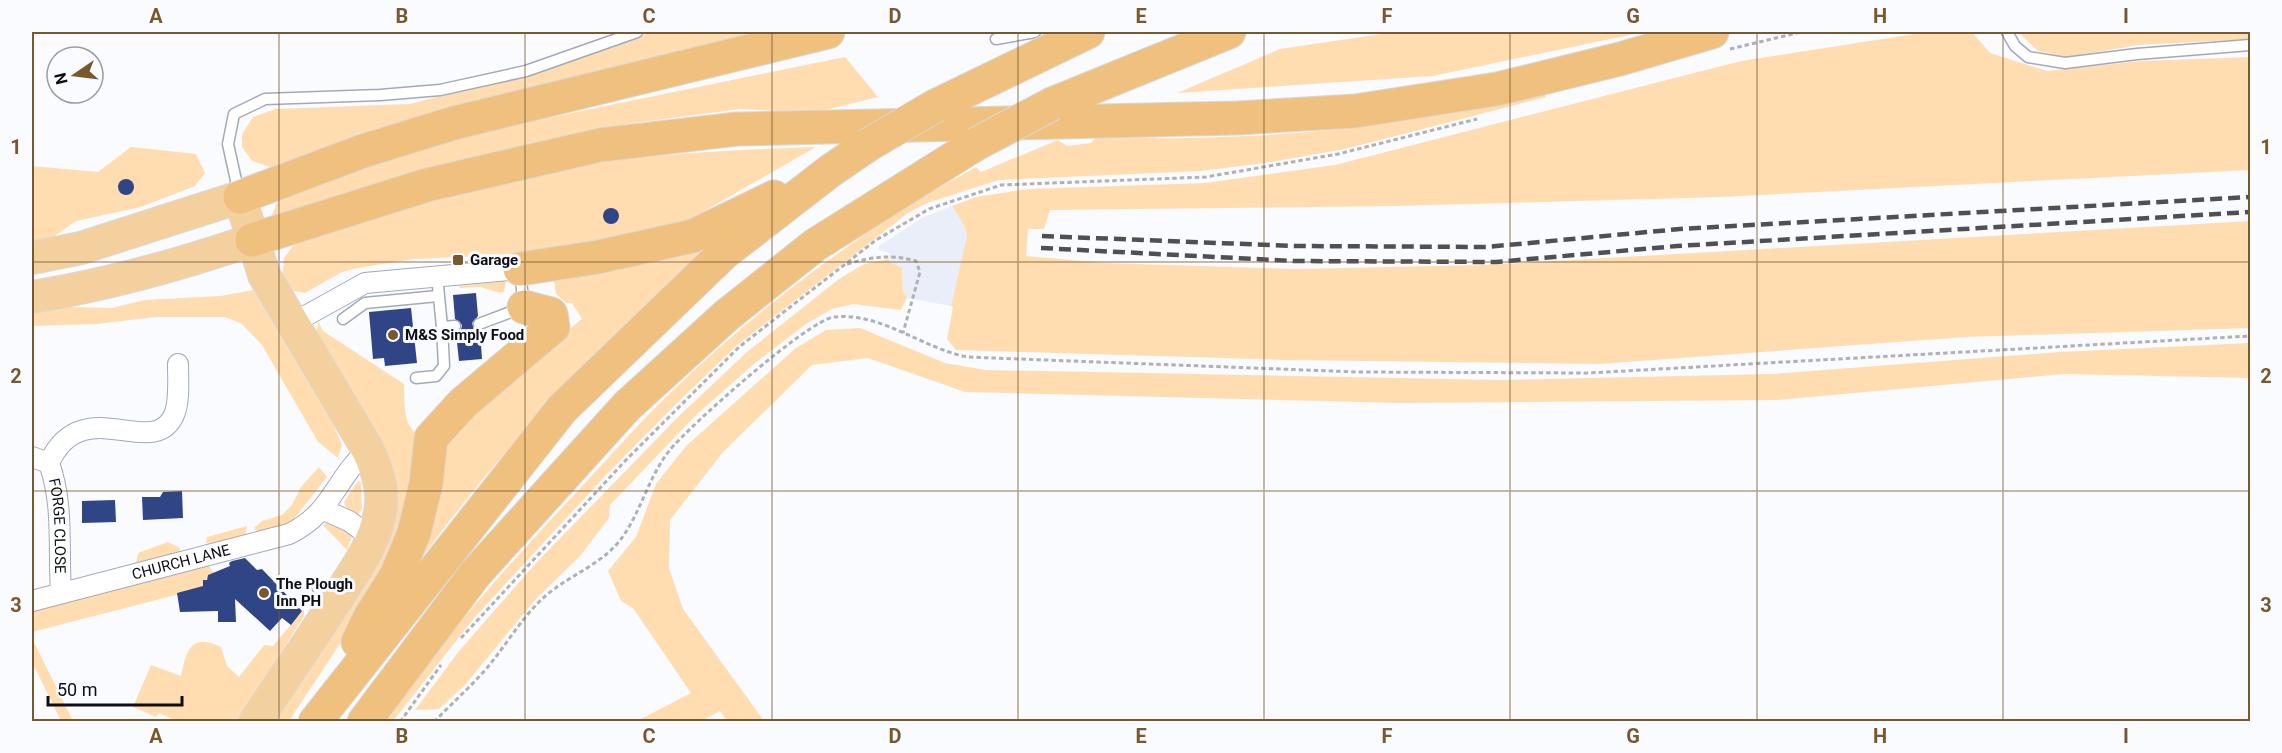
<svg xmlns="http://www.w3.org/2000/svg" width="2282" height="753" font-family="Roboto,sans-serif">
<rect width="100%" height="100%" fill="#f9fbff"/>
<path fill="#eaeef9" d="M952 206 965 227 967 236 951 306 907 298 903 291 902 268 890 262 889 253 879 250V246L922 218Z"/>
<g fill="#ffddb1">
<path d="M653 32H769L274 168 252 161 242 147V134L253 117 275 109 410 104 547 68Z"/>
<path d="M1395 32H1644L1433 76 1177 93 1280 49Z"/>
<path d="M1928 32H1972L1990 53 2047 71 2142 61 2250 57V170L1720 197 1396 206 1050 210 1044 229H1028L1026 256 1105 263 1295 269 1485 265 2250 221V328L1966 337 1599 364 1286 360 956 350 947 339 953 307 951 306 967 236 965 227 952 206 976 197 1028 189 1205 183 1335 165 1741 61Z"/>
<path d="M2018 32H2250V39L2139 45 2067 57 2038 51Z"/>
<path d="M845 57 878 97 813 113 740 109 627 124 390 180 270 220 281 193 370 162 474 133Z"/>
<path d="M1545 93 1546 97 1345 149 1265 163 1200 171 999 180 927 203 908 213 736 346 676 404 606 475 475 617 393 721 382 722C440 642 506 567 573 496 599 468 624 440 650 413 746 316 857 232 976 167L981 172 1058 140 1067 146 1091 143 1098 135C1148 140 1198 138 1248 136 1349 131 1446 117 1545 93Z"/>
<path d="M131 147 196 154 205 173 195 186 141 207 76 221 52 238 32 241V166L98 172Z"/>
<path d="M816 147 680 225 551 253 414 259 357 268 342 272 305 293 294 291 282 280 284 258 295 243C380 217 466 185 553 169 640 154 728 150 816 147Z"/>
<path d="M699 247 701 256C597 349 500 449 419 562L439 442 492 390 582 319 572 303H566L556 294 553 273Z"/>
<path d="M889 259 890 262 902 268 903 291 907 298 901 310 853 304 832 309 806 324 755 363 696 415 610 505 609 518 580 556 535 600 465 685 439 709 415 710 459 651 537 562 678 417 747 352 839 279 864 264Z"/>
<path d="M506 281 504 292 499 293 481 287 460 288 459 286Z"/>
<path d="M253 290 334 426 342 445 338 458 318 442 262 345 241 323 224 317H156L97 324 32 326V306L112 308 145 300 221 296Z"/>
<path d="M318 321 323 331 404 384C405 399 402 426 418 434L410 511 381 582 289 721 268 722 378 546 390 462 378 435 316 339Z"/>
<path d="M860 328 945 363 985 370 1499 380 1773 374 2060 352 2250 343V378L2064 374 1778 400 1399 403 965 392 868 358 812 365 723 452 670 520 669 568 683 609 764 721H727L720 711 701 721H637L691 693 633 608 621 601 608 571 636 537 656 484 686 446 796 348 826 330Z"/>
<path d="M319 467 327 477 290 524 258 532 254 528 262 521 282 515 292 505 301 487Z"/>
<path d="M358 481 361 482 362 509 358 515 346 507 344 502Z"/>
<path d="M327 522 347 526 352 536 347 550 323 525Z"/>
<path d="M247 526 245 537 213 544 206 543 207 537Z"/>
<path d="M168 542 180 548 179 554 143 564 136 562 138 553Z"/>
<path d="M203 564 209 566 214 573 208 575 203 588 32 632V609Z"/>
<path d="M304 609V616L238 721H177L159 713 156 717 133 707 151 665 181 676C186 651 191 632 221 647L227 666 239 677 264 645 273 646Z"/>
<path d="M32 638 73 721H61L32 662Z"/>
</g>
<g fill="#304586">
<circle cx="126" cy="187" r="8"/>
<circle cx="611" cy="216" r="8"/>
<path d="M476 293 478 316 472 323 474 329 480 331 482 359 459 361 456 333 461 330 462 325 455 319 453 295Z"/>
<path d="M411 308 417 363 385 366 384 358 373 359 369 312Z"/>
<path d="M182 491 183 518 143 520 142 497H160L163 492Z"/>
<path d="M115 500 116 522 82 523V501Z"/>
<path d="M245 558 257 570 262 569 302 611 291 625 282 618 270 631 235 599 236 622H218V611L180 612 177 593 203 586V580H207L208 575 230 566 229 563 232 561Z"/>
</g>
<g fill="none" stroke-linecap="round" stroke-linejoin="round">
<g stroke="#a1a9bb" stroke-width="13">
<g id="service">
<path d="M2007 32 2015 46 2028 57 2065 63 2137 54 2250 45"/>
<path d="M996 39 1035 32"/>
<path d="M239 194 228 144 234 114 265 99 380 95 440 90 526 71 637 32"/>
<path d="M437 276 442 327 455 326"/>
<path d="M343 319 365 303 438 296"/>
<path d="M479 324 524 307 520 272"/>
<path d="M416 378 436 376 444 366 442 327"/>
<path d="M317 587 331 601"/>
</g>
</g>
<g stroke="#a1a9bb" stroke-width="22">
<g id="minor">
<path d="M293 323 365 283 520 269"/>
<path id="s1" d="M32 457 49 463C64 505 58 547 61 592"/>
<path d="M49 463C82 390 153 462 174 415 180 401 178 379 178 364"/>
<path d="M324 510 349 521 372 538"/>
<path id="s2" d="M32 601 289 534C333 513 335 478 368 450"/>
</g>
</g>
<g stroke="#d8d9da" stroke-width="34">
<g id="primary">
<path d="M32 258 81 248 240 197 264 275 368 450C378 472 385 493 379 517 374 544 356 568 342 591 314 635 284 678 255 722"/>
<path d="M32 297C107 285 179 265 252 240"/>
</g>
</g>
<g stroke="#d8d9da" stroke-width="35">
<g id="trunk">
<path d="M1052 104 1229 32"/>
<path d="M935 106 1088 32"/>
<path d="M240 197 363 151 454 123 828 32"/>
<path d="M252 240 427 185 600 145 737 129 1238 118 1355 111 1497 89 1620 59 1712 32"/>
<path d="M520 269 598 257 693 236 774 197"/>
<path d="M358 642 370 617 396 576 414 533 426 484 431 438 463 403 553 327 551 314 524 307"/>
<path d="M315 722 562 409 724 253 830 171 868 145"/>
<path d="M364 722 475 574 627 406 727 315 815 245 976 144"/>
</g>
</g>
<g stroke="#afb1b6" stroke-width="3" stroke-dasharray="4.5 3" stroke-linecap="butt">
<path d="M1730 49 1801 32"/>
<path d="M847 264C871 257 891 254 916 261L920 272 903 333"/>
<path d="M461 638 625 461 739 347 876 240 929 209 1001 185 1206 177 1338 154 1477 119"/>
<path d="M400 722 441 665"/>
<path d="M434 722C453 702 474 684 491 663 507 643 521 620 539 602 563 577 600 567 621 539 641 512 648 478 669 451 688 427 808 320 834 317 881 312 922 348 967 357L1358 372 1588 373 2250 336"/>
</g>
<use href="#service" stroke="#fff" stroke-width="10"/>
<use href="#minor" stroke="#fff" stroke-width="20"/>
<use href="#primary" stroke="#f4d09e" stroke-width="32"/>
<use href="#trunk" stroke="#f0c07e" stroke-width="33"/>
<g stroke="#4e5056" stroke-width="4.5" stroke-dasharray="12 6" stroke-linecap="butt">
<path d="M1042 236 1294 246 1486 247 1680 229 2250 197"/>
<path d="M1041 248 1294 261 1496 262 1677 246 2250 212"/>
</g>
<g stroke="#d8d9da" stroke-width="35" stroke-linecap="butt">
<g id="trunk-bridge">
<path d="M976 144 1052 104"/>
<path d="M868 145 935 106"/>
</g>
</g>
<use href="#trunk-bridge" stroke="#f0c07e" stroke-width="33"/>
</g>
<path fill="none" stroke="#78592e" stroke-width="1.5" stroke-opacity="0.55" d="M279 32V722M525 32V722M772 32V722M1018 32V722M1264 32V722M1510 32V722M1757 32V722M2003 32V722M32 262H2250M32 491H2250"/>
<g fill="#78592e" stroke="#f9fbff" stroke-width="2">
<rect x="452" y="254" width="12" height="12" rx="3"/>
<circle cx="393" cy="335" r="6"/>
<circle cx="264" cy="593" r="6"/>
</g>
<g text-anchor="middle" stroke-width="6" stroke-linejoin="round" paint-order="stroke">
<g font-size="15" font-weight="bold" fill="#0c0f15" stroke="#f9fbff" text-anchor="start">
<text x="470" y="265">Garage</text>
<text x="405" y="340">M&amp;S Simply Food</text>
<text x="276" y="589">The Plough<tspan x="276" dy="17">Inn PH</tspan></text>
</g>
<g font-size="15" fill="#0c0f15" stroke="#f9fbff">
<text dy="5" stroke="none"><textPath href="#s1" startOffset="82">FORGE CLOSE</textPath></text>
<text dy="5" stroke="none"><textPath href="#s2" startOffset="154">CHURCH LANE</textPath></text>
</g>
</g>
<rect width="2282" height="753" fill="none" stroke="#f9fbff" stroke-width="66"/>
<g transform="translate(75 75) rotate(256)"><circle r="28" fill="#f9fbff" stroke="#9a9da1" stroke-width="1.5"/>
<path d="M0-4.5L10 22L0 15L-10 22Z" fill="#78592e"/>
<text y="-9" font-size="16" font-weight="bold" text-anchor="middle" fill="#0c0f15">N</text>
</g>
<path d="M48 696v9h134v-9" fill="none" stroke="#0c0f15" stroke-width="3"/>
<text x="57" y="696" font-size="18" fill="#0c0f15" stroke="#f9fbff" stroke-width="4.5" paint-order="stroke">50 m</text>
<rect x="33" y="33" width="2216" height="687" fill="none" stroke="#78592e" stroke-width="2"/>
<g font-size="20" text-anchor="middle" font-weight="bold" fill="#78592e">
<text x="156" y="23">A</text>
<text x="402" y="23">B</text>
<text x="649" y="23">C</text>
<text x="895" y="23">D</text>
<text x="1141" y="23">E</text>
<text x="1387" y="23">F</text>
<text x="1633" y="23">G</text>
<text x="1880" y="23">H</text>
<text x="2126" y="23">I</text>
<text x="16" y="154">1</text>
<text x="2266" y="154">1</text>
<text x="16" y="383">2</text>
<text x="2266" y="383">2</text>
<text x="16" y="612">3</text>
<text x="2266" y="612">3</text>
<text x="156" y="743">A</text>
<text x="402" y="743">B</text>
<text x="649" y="743">C</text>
<text x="895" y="743">D</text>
<text x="1141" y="743">E</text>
<text x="1387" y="743">F</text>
<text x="1633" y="743">G</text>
<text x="1880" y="743">H</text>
<text x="2126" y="743">I</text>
</g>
</svg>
